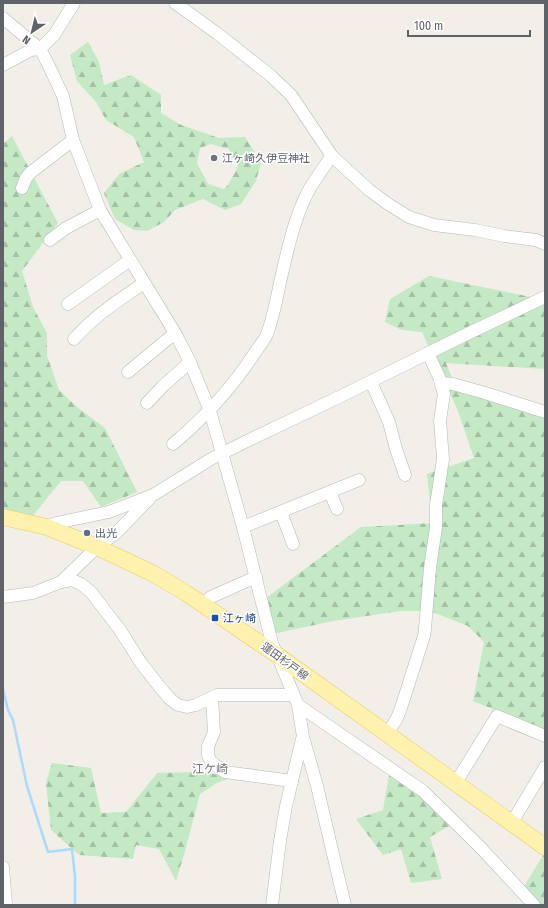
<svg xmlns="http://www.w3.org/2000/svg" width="548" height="908" font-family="'Fira Sans Condensed','Noto Sans JP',sans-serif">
<defs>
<pattern id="forest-firs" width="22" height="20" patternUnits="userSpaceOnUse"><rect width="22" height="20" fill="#c5e8c5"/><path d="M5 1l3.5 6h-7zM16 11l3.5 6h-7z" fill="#a3c0a4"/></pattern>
</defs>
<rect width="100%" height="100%" fill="#f1efe8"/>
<g fill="url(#forest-firs)" fill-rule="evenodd">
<path d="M88 42 99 62 104 85 131 75 161 95V113L181 125 219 138 245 137 261 162 256 181 241 204 225 210 203 199 175 210 164 222 147 231 134 230 115 219 104 193 119 174 144 162 134 137 106 120 96 102 77 81 70 55ZM211 144 229 149 238 167 228 185 224 189 208 184 197 163 200 148Z"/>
<path d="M12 136 58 223 22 271 33 307 47 333V356L59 390 78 408 105 428 137 492 101 507 83 481H61L32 517 3 511V144Z"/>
<path d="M429 276 545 300V369L446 363 457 390 545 407V730L473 701 484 642 468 626 430 611H400L333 621 272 634 266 598 361 527 435 523 430 502 427 474 474 458 458 411 422 332 402 330 385 322 390 299Z"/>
<path d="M52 763 91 768 101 813 126 812 157 773 200 772 233 777 217 783 200 794 185 851 176 881 159 849 136 845 133 859 79 855 51 830 46 783Z"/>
<path d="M389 775 421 794 451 825 430 837 442 879 411 883 401 849 383 855 356 819 383 810Z"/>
<path d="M544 854 545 905H538L523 888Z"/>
</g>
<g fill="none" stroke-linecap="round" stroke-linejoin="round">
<path stroke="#aadaff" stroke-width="2.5" d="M3 689 8 710 13 720 27 786 48 852 72 849 75 876V905"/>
<g stroke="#b5b8bc" stroke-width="13">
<g id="minor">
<path d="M175 3 218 34 271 76 291 95 332 156 369 190 388 204 409 217 434 225 475 230 504 236 536 240 545 244"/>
<path d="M3 18 40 49 47 62 63 96 73 140 100 210 175 333 190 362 210 411 243 527 272 643 298 705 303 737 317 786 345 905"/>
<path d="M3 65 31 50 40 49 54 35 74 3"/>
<path d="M22 188 26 178 30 173 73 140"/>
<path d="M50 240 66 228 100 210"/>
<path d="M68 304 130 260"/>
<path d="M74 339C94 316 119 300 144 283"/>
<path d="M128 372 175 333"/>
<path d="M371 382 389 422 396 449 405 475"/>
<path d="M442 383 453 384 485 393 545 412"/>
<path d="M147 403 163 386 190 362"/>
<path d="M173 444C204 418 232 388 254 354 258 348 264 341 267 334 274 316 277 296 281 278 288 248 295 215 310 188 317 177 324 166 332 156"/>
<path d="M330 492 337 509"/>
<path d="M281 512 293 544"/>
<path d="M47 527 56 523 109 512 153 495 211 459 249 440 335 399 467 334 545 297"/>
<path d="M243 527 359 480"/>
<path d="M61 582 72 580 81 584 91 592 120 630 141 663 159 686 170 699 178 705 187 707 196 705 217 695H293"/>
<path d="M3 597 33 593 61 582 97 547 116 533 150 498"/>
<path d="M203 604 211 597 256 577"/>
<path d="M212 698 214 732 208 746V755L211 762 225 772 292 781"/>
<path d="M298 705 423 791 481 848 534 905"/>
<path d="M386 735 396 720 400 711 424 636 425 629 430 568 436 527V505L443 459 440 421 444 394 439 377 428 353"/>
<path d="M455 784 497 716 545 736"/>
<path d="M511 824 545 767"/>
<path d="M3 867 6 905"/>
<path d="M272 905 280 841 286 806 302 739"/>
</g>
</g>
<g stroke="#f2c960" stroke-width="17">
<path id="major" d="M3 517 47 527 97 547 154 574 186 593 277 655 545 847"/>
</g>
<use href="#minor" stroke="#fff" stroke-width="12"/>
<use href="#major" stroke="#fff2af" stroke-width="16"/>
</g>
<circle fill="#6b7280" stroke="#fff" stroke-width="1.5" cx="214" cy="158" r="4"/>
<circle fill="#5c6f8a" stroke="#fff" stroke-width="1.5" cx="87" cy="533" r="4"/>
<rect fill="#1a4fb4" stroke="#fff" stroke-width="1.5" x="211" y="614" width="8" height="8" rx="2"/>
<g text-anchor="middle" stroke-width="3" stroke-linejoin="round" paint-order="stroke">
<g font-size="11" fill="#5b616d" stroke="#fff" text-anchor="start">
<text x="222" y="162">江ヶ崎久伊豆神社</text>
</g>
<g font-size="11" fill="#4e5e75" stroke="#fff" text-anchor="start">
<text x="95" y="537">出光</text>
</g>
<g font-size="11" fill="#164399" stroke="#fff" text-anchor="start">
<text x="223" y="622">江ヶ崎</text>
</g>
<g font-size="11" fill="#5f6368" stroke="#fff">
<text transform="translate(285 661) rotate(36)" y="4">蓮田杉戸線</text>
</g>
<g font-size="12" fill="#70757a" stroke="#fff">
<text x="210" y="773">江ケ崎</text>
</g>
</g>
<rect width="548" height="908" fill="none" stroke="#5f6368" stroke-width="8"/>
<g transform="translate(32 32) rotate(215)" stroke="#ffffff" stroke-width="3" paint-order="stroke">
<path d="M0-3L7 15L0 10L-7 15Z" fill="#5f6368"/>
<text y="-6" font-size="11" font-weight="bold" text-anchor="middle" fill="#5f6368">N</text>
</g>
<path d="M408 30v6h122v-6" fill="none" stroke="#5f6368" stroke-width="2"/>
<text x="414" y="30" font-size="12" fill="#5f6368" stroke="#ffffff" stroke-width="3" paint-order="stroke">100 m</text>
</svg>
